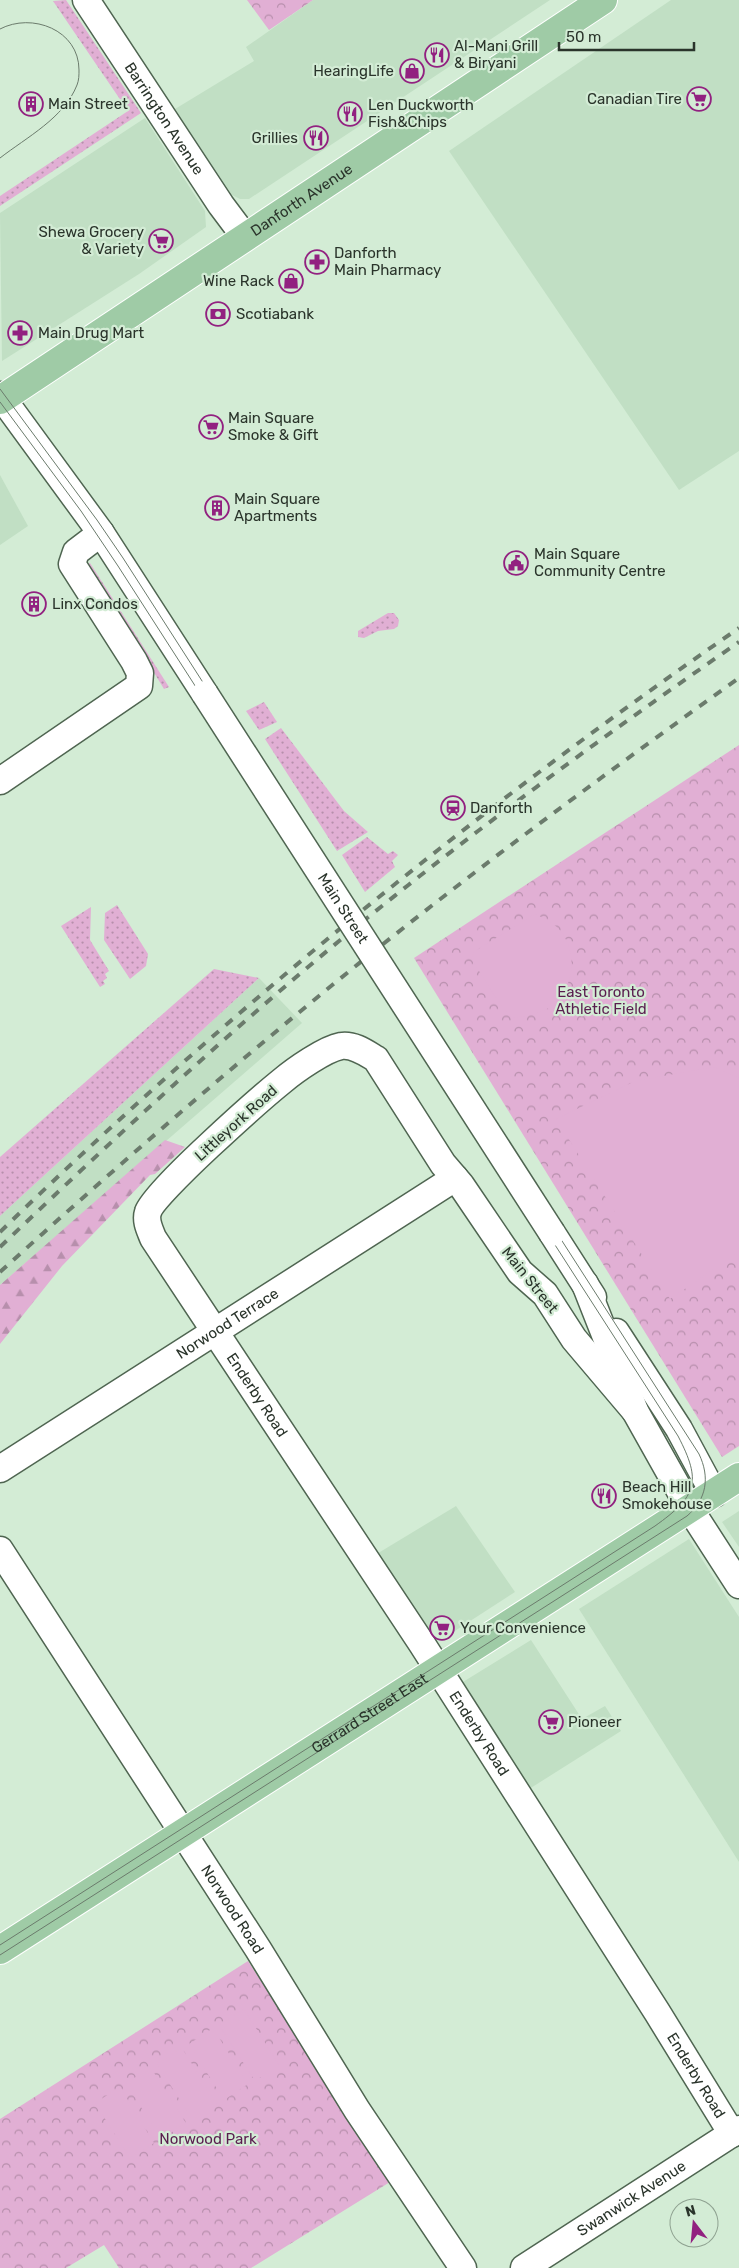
<svg xmlns="http://www.w3.org/2000/svg" width="739" height="2268" font-family="Rubik,sans-serif">
<defs>
<pattern id="grass-dots" width="8" height="8" patternUnits="userSpaceOnUse" patternTransform="scale(1.25)"><rect width="8" height="8" fill="#e1afd4"/><path d="M2 2h.1M6 6h.1" fill="none" stroke="#b78fac" stroke-width="1.8" stroke-linecap="round"/></pattern>
<pattern id="forest-firs" width="22" height="20" patternUnits="userSpaceOnUse" patternTransform="scale(1.25)"><rect width="22" height="20" fill="#e1afd4"/><path d="M5 1l3.5 6h-7zM16 11l3.5 6h-7z" fill="#b78fac"/></pattern>
<pattern id="park-crowns" width="20" height="18" patternUnits="userSpaceOnUse" patternTransform="scale(1.25)"><rect width="20" height="18" fill="#e1afd4"/><path d="M2 6a3 3 0 1 1 6 0M12 15a3 3 0 1 1 6 0" fill="none" stroke="#b78fac"/></pattern>
</defs>
<rect width="100%" height="100%" fill="#d3ecd5"/>
<g fill="#c1dfc4">
<path d="M313 0H550L249 199H240L232 195 175 109 254 61 246 47Z"/>
<path d="M671 0H739V451L679 490 449 151Z"/>
<path d="M145 118 205 211 206 227 139 274 2 361 0 213Z"/>
<path d="M0 475 28 526 0 545Z"/>
<path d="M259 978 302 1023 0 1285V1216Z"/>
<path d="M456 1506 515 1592 447 1636 436 1638 427 1634 375 1555Z"/>
<path d="M739 1511V1547L722 1522Z"/>
<path d="M689 1539 739 1617V1862L579 1609Z"/>
<path d="M531 1640 582 1719 605 1706 621 1731 526 1791 458 1685Z"/>
</g>
<g fill="url(#grass-dots)">
<path d="M66 0 141 113 0 206V196L128 111 53 1Z"/>
<path d="M90 563 169 687 164 689 88 564Z"/>
<path d="M388 613H394L399 620 398 626 394 629 378 631 364 638 358 637V631Z"/>
<path d="M264 702 277 722 259 730 246 711Z"/>
<path d="M281 728 344 811 368 832 337 851 265 739Z"/>
<path d="M367 837 388 854 393 851 398 855 392 861 395 867 365 892 342 855Z"/>
<path d="M117 905 148 954 146 966 130 979 104 940 105 913Z"/>
<path d="M91 907 90 940 109 971 105 974 107 978 103 981 105 984 100 987 61 926Z"/>
<path d="M214 969 259 978 0 1216V1157Z"/>
</g>
<path fill="url(#forest-firs)" d="M165 1140 185 1147 155 1174 150 1175 62 1266 0 1344V1285Z"/>
<g fill="url(#park-crowns)">
<path d="M247 0H313L269 30Z"/>
<path d="M739 745V1446L722 1457 414 958Z"/>
<path d="M248 1961 390 2182 251 2268H119L104 2245 66 2268H0V2119Z"/>
</g>
<g fill="#e1afd4">
<path d="M535 914C540 917 547 919 552 923 579 943 577 985 553 1005 542 1014 525 1016 512 1018L494 995 471 958 475 951Z"/>
<path d="M714 1067 739 1078V1252L670 1299 556 1119 635 1081Z"/>
<path d="M244 2009 279 2065 255 2081 219 2025Z"/>
<path d="M213 2028 248 2084 224 2100 189 2044Z"/>
<path d="M182 2048 217 2104 192 2119 157 2064Z"/>
<path d="M151 2068 186 2123 161 2139 126 2083Z"/>
<path d="M120 2087 154 2143 130 2158 95 2103Z"/>
</g>
<g fill="none" stroke-linecap="round" stroke-linejoin="round">
<g stroke="#4f6551" stroke-width="29">
<g id="minor">
<path id="s1" d="M86 0 221 205 245 237"/>
<path d="M0 395 101 533 205 694"/>
<path d="M0 781 139 686 140 673 134 661 72 564 76 552 101 533"/>
<path d="M552 1233 593 1297"/>
<path d="M585 1284 635 1411 690 1509 739 1585"/>
<path d="M616 1332 679 1429 714 1494"/>
<path id="s2" d="M635 1411 574 1339 545 1294 520 1272 461 1185 443 1164 376 1059C366 1053 354 1044 341 1046 325 1049 295 1070 282 1081 261 1098 153 1193 148 1212 145 1221 150 1230 153 1238L422 1644 657 2012 732 2134"/>
<path id="s3" d="M0 1469 455 1178"/>
<path id="s4" d="M0 1550 258 1949 357 2110 463 2268"/>
<path id="s5" d="M524 2268 739 2129"/>
</g>
</g>
<g stroke="#fff" stroke-width="30">
<g id="major">
<path id="s6" d="M0 400 603 0"/>
<path id="s7" d="M0 1950 739 1477"/>
</g>
</g>
<use href="#minor" stroke="#fff" stroke-width="26"/>
<use href="#major" stroke="#9fcba6" stroke-width="28"/>
<g stroke="#6b7b6c" stroke-width="1">
<path d="M0 29C32 12 79 30 79 70 79 75 79 80 77 85 64 118 27 137 0 158"/>
<path d="M0 389 97 520 123 558 699 1454C710 1477 707 1499 687 1516L0 1955"/>
<path d="M0 402 81 511 118 566 678 1436C702 1482 697 1496 655 1526L0 1945"/>
</g>
<g stroke="#6b7b6c" stroke-width="4" stroke-dasharray="9 9" stroke-linecap="butt">
<path d="M0 1232C229 1010 476 810 739 628"/>
<path d="M0 1247C125 1128 252 1010 387 902 501 811 619 725 739 642"/>
<path d="M0 1272C106 1176 214 1082 325 991 459 881 598 779 739 678"/>
</g>
<g stroke="#4f6551" stroke-width="29" stroke-linecap="butt">
<g id="minor-bridge">
<path id="s8" d="M205 694 552 1233"/>
</g>
</g>
<use href="#minor-bridge" stroke="#fff" stroke-width="26"/>
</g>
<defs>
<g id="restaurant-ring" transform="scale(1.25)"><circle r="9.5" fill="#d3ecd5" stroke="#922180" stroke-width="1.5"/><path d="M-5-6h1v4h1v-4h1v4h1v-4h1v5L-1.5 .5V6h-2V.5L-5-1ZM5-6V6H3V1.5H1.5Q1.5-4 5-6Z" fill="#922180"/></g>
<g id="shop-ring" transform="scale(1.25)"><circle r="9.5" fill="#d3ecd5" stroke="#922180" stroke-width="1.5"/><path d="M-5-2.5h2.3a2.7 3.5 0 0 1 5.4 0H5L5.5 6h-11ZM-1.5-2.5h3a1.5 2.3 0 0 0-3 0Z" fill="#922180"/></g>
<g id="supermarket-ring" transform="scale(1.25)"><circle r="9.5" fill="#d3ecd5" stroke="#922180" stroke-width="1.5"/><path d="M-6-5.5h2.5l.6 2H6L4.5 2H-2.5L-4.4-4H-6ZM-1.5 3.2a1.3 1.3 0 1 0 .1 0ZM3 3.2a1.3 1.3 0 1 0 .1 0Z" fill="#922180"/></g>
<g id="building-ring" transform="scale(1.25)"><circle r="9.5" fill="#d3ecd5" stroke="#922180" stroke-width="1.5"/><path d="M-4-6H4V6H1V3H-1V6H-4ZM-2.5-4.3h1.7v1.8h-1.7ZM.8-4.3h1.7v1.8H.8ZM-2.5-1h1.7V.8h-1.7ZM.8-1h1.7V.8H.8Z" fill="#922180"/></g>
<g id="pharmacy-ring" transform="scale(1.25)"><circle r="9.5" fill="#d3ecd5" stroke="#922180" stroke-width="1.5"/><path d="M-2-6h4v4h4v4h-4v4h-4v-4h-4v-4h4Z" fill="#922180"/></g>
<g id="bank-ring" transform="scale(1.25)"><circle r="9.5" fill="#d3ecd5" stroke="#922180" stroke-width="1.5"/><path d="M-6-4H6V4H-6ZM0-2.3a2.3 2.3 0 1 0 0 4.6a2.3 2.3 0 1 0 0-4.6Z" fill="#922180"/></g>
<g id="civic-ring" transform="scale(1.25)"><circle r="9.5" fill="#d3ecd5" stroke="#922180" stroke-width="1.5"/><path d="M-.6-6.5H3V-4.5H.6V-3L4-1V1h2V6H-6V1h2V-1L-.6-3ZM-1.2 2.5V6h2.4V2.5Z" fill="#922180"/></g>
<g id="station-ring" transform="scale(1.25)"><circle r="9.5" fill="#d3ecd5" stroke="#922180" stroke-width="1.5"/><path d="M-3-6H3Q5-6 5-4V2Q5 4 3 4L4.5 6H3L1.5 4h-3L-3 6H-4.5L-3 4Q-5 4-5 2V-4Q-5-6-3-6ZM-3.5-4v3h7v-3ZM-3.5 1v1.5H-2V1ZM2 1v1.5H3.5V1Z" fill="#922180"/></g>
</defs>
<g fill-rule="evenodd">
<use href="#restaurant-ring" x="437" y="55"/>
<use href="#shop-ring" x="412" y="71"/>
<use href="#supermarket-ring" x="699" y="99"/>
<use href="#building-ring" x="31" y="104"/>
<use href="#restaurant-ring" x="350" y="114"/>
<use href="#restaurant-ring" x="316" y="138"/>
<use href="#supermarket-ring" x="161" y="241"/>
<use href="#pharmacy-ring" x="317" y="262"/>
<use href="#shop-ring" x="291" y="281"/>
<use href="#bank-ring" x="218" y="314"/>
<use href="#pharmacy-ring" x="20" y="333"/>
<use href="#supermarket-ring" x="211" y="427"/>
<use href="#building-ring" x="217" y="508"/>
<use href="#civic-ring" x="516" y="563"/>
<use href="#building-ring" x="34" y="604"/>
<use href="#station-ring" x="453" y="808"/>
<use href="#restaurant-ring" x="604" y="1496"/>
<use href="#supermarket-ring" x="442" y="1628"/>
<use href="#supermarket-ring" x="551" y="1722"/>
</g>
<g text-anchor="middle" stroke-width="4.5" stroke-linejoin="round" paint-order="stroke">
<g font-size="15" fill="#2a342b" stroke="#d3ecd5" text-anchor="start">
<text x="454" y="51">Al-Mani Grill<tspan x="454" dy="17">&amp; Biryani</tspan></text>
<text x="394" y="76" text-anchor="end">HearingLife</text>
<text x="682" y="104" text-anchor="end">Canadian Tire</text>
<text x="48" y="109">Main Street</text>
<text x="368" y="110">Len Duckworth<tspan x="368" dy="17">Fish&amp;Chips</tspan></text>
<text x="298" y="143" text-anchor="end">Grillies</text>
<text x="144" y="237" text-anchor="end">Shewa Grocery<tspan x="144" dy="17">&amp; Variety</tspan></text>
<text x="334" y="258">Danforth<tspan x="334" dy="17">Main Pharmacy</tspan></text>
<text x="274" y="286" text-anchor="end">Wine Rack</text>
<text x="236" y="319">Scotiabank</text>
<text x="38" y="338">Main Drug Mart</text>
<text x="228" y="423">Main Square<tspan x="228" dy="17">Smoke &amp; Gift</tspan></text>
<text x="234" y="504">Main Square<tspan x="234" dy="17">Apartments</tspan></text>
<text x="534" y="559">Main Square<tspan x="534" dy="17">Community Centre</tspan></text>
<text x="52" y="609">Linx Condos</text>
<text x="470" y="813">Danforth</text>
<text x="622" y="1492">Beach Hill<tspan x="622" dy="17">Smokehouse</tspan></text>
<text x="460" y="1633">Your Convenience</text>
<text x="568" y="1727">Pioneer</text>
</g>
<g font-size="15" fill="#2a342b" stroke="#d3ecd5">
<text dy="5" stroke="none"><textPath href="#s1" startOffset="142">Barrington Avenue</textPath></text>
<text dy="5" stroke="none"><textPath href="#s6" startOffset="362">Danforth Avenue</textPath></text>
<text dy="5" stroke="none"><textPath href="#s8" startOffset="255">Main Street</textPath></text>
<text transform="translate(236 1123) rotate(-42)" y="5">Littleyork Road</text>
<text transform="translate(530 1280) rotate(51)" y="5">Main Street</text>
<text dy="5" stroke="none"><textPath href="#s3" startOffset="270">Norwood Terrace</textPath></text>
<text dy="5" stroke="none"><textPath href="#s2" startOffset="949">Enderby Road</textPath></text>
<text dy="5" stroke="none"><textPath href="#s7" startOffset="439">Gerrard Street East</textPath></text>
<text dy="5" stroke="none"><textPath href="#s2" startOffset="1354">Enderby Road</textPath></text>
<text dy="5" stroke="none"><textPath href="#s4" startOffset="428">Norwood Road</textPath></text>
<text dy="5" stroke="none"><textPath href="#s2" startOffset="1759">Enderby Road</textPath></text>
<text dy="5" stroke="none"><textPath href="#s5" startOffset="128">Swanwick Avenue</textPath></text>
</g>
<g font-size="15" fill="#5a1d4f" stroke="#d3ecd5">
<text x="601" y="997">East Toronto<tspan x="601" dy="17">Athletic Field</tspan></text>
<text x="208" y="2144">Norwood Park</text>
</g>
</g>
<g transform="translate(694 2223) rotate(344)"><circle r="24" fill="#d3ecd5" stroke="#8fa291"/>
<path d="M0-4L9 19L0 12L-9 19Z" fill="#922180"/>
<text y="-8" font-size="14" font-weight="bold" text-anchor="middle" fill="#2a342b">N</text>
</g>
<path d="M559 42v8h135v-8" fill="none" stroke="#2a342b" stroke-width="2.5"/>
<text x="566" y="42" font-size="15" fill="#2a342b" stroke="#d3ecd5" stroke-width="4" paint-order="stroke">50 m</text>
</svg>
